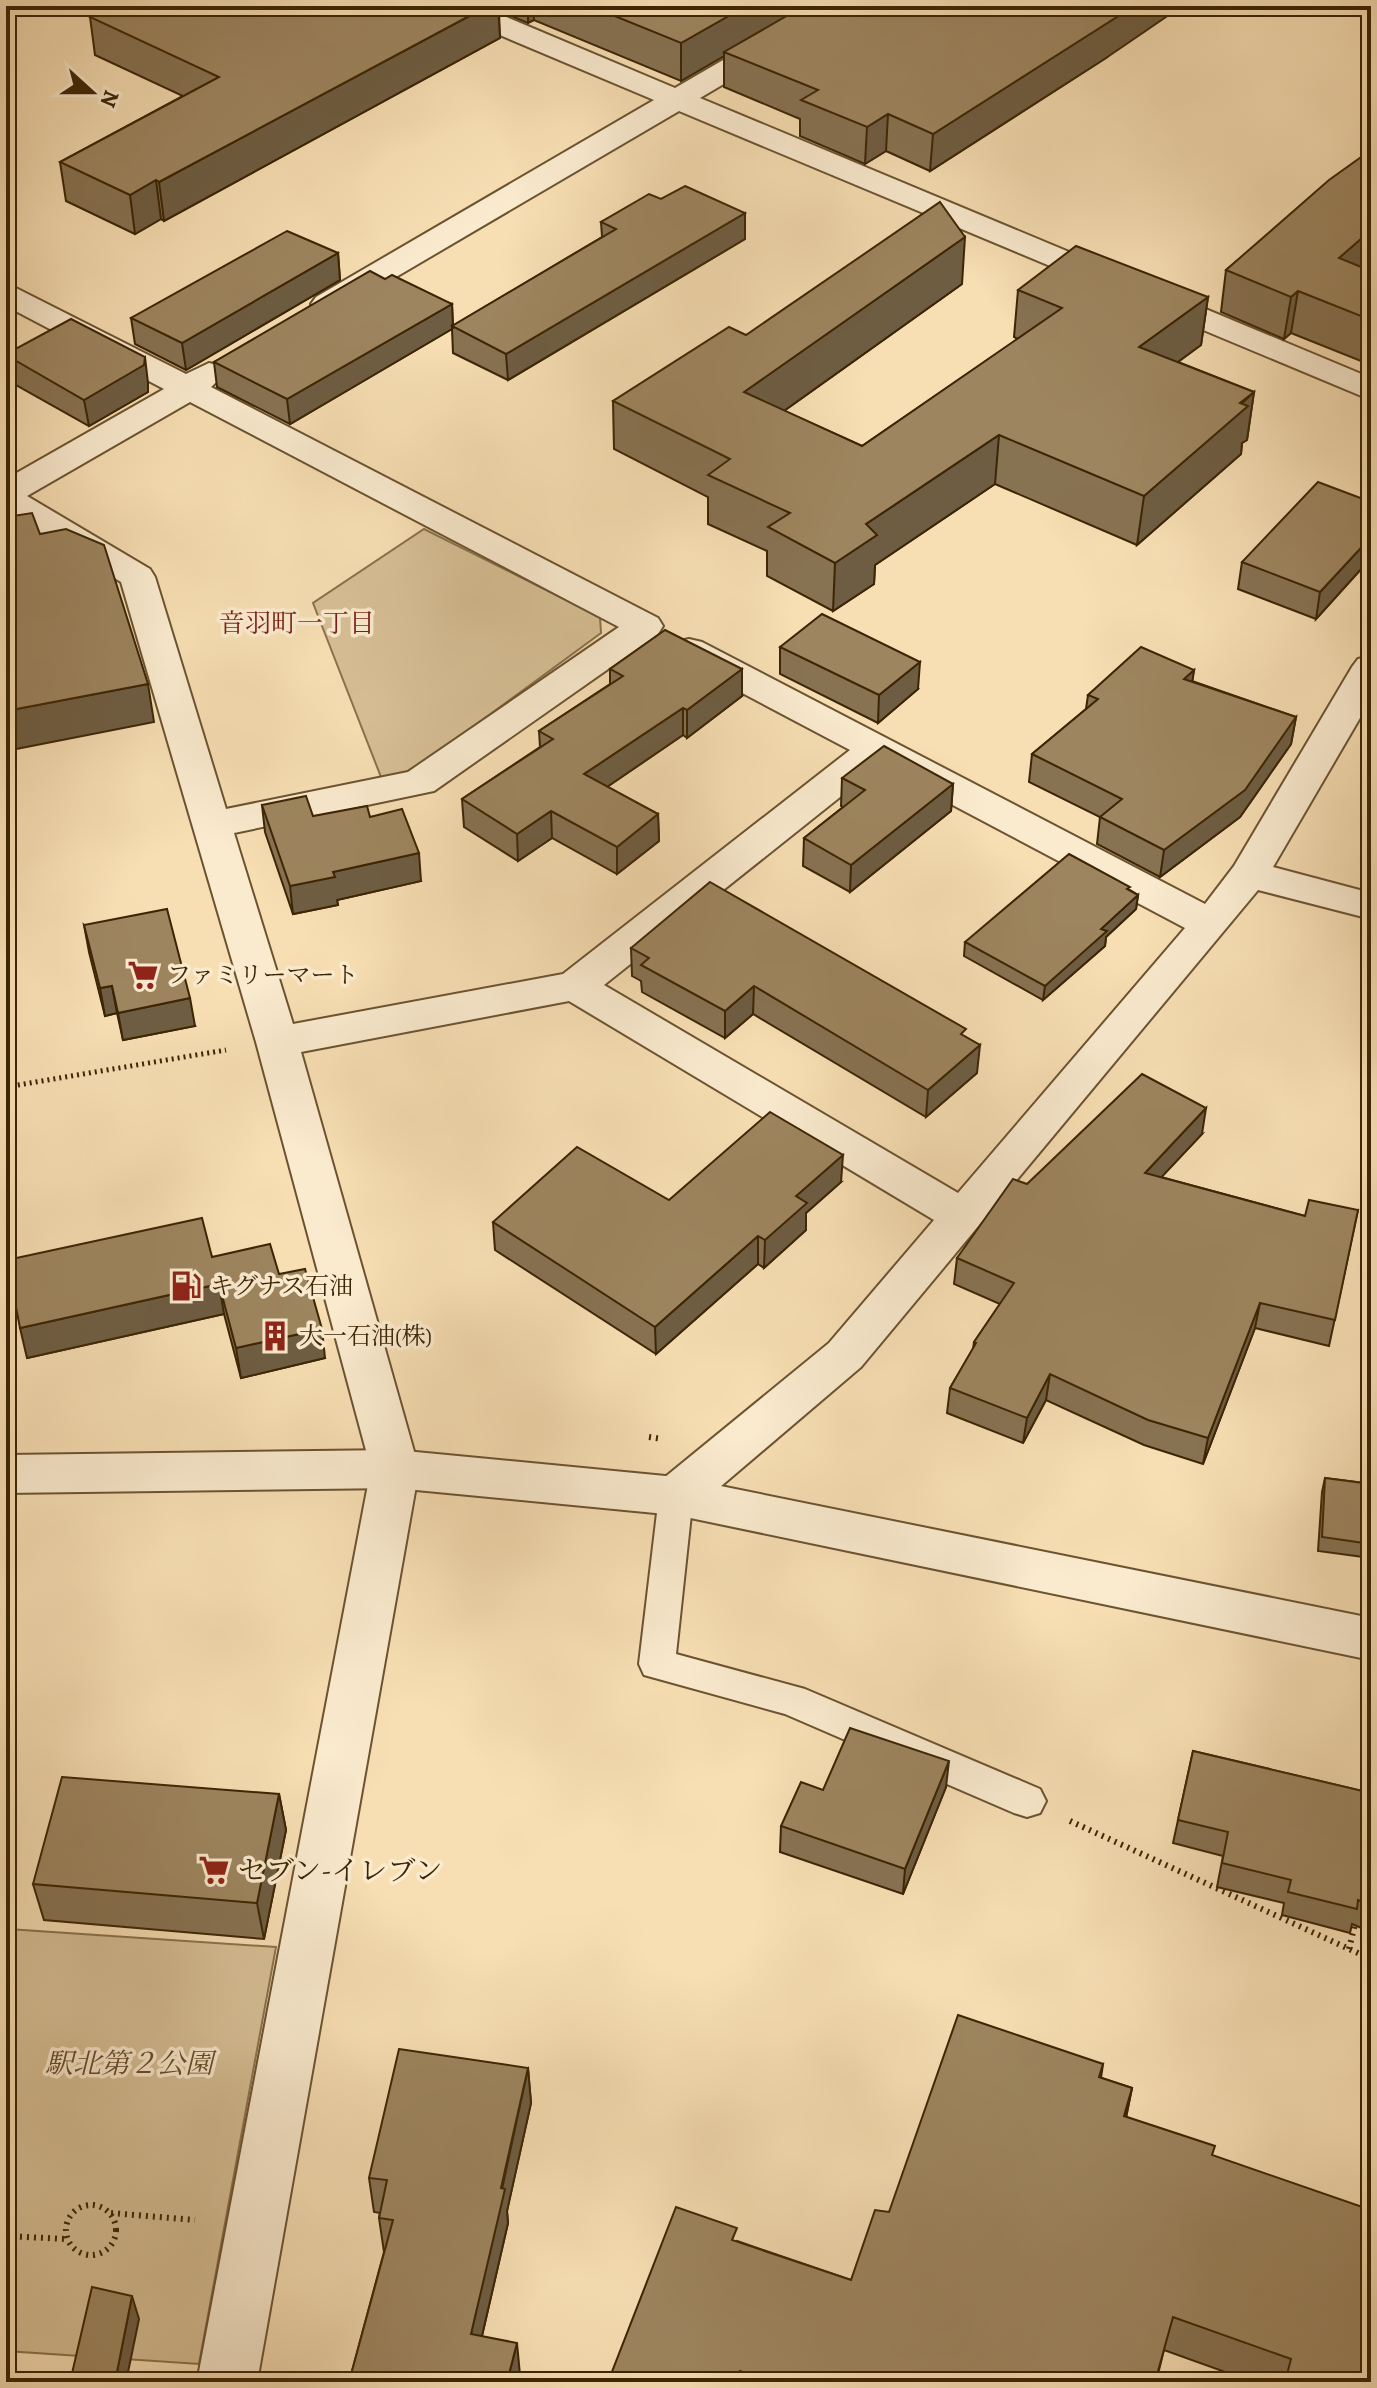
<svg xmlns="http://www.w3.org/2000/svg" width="1377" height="2388" font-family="Alegreya,'Noto Serif JP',serif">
<rect width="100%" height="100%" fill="#f7deb3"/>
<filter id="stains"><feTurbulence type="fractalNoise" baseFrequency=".0025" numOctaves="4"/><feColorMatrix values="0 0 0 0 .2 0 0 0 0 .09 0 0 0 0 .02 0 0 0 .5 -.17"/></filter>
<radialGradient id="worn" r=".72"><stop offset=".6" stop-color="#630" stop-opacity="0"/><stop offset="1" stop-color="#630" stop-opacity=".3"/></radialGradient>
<g fill="#d7bf95" stroke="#8a724c" stroke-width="2">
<path d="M424 529 600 617 601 633 413 771 381 777 313 603Z"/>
<path d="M8 1929 276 1947 199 2364 6 2351Z"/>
</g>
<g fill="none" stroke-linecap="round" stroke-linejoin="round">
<g stroke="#6b5330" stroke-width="4">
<path id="service" d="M676 1482 688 1486 693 1496 676 1654 805 1689 1040 1789 1046 1801 1040 1813 1027 1817 1014 1813 785 1714 644 1675 639 1664 659 1496 664 1486Z"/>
</g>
<g stroke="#6b5330" stroke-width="4">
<g id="minor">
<path d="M441 6H480L675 88 816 6H850L846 12 700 98 1371 378V400L679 111 338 311 327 314 316 311 311 304 316 297 654 100 445 12Z"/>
<path d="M6 283 186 374 209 363 221 366 226 373 211 387 658 618 663 626 658 634 434 791 234 833 293 1024 563 974 850 750 676 658 671 650 676 642 689 639 702 642 1205 904 1234 866 1352 667 1358 659 1371 656V699L1273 867 1371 893V919L1258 890 861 1367 693 1510 676 1515 659 1510 652 1496 659 1482 829 1343 934 1220 569 1001 301 1052 419 1469 257 2382H197L371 1469 256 1042 121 582 6 513V479L164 389 6 306ZM190 402 619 627 408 772 226 809 155 577 150 569 27 496ZM879 766 1185 928 958 1193 604 985Z"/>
</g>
</g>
<g stroke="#6b5330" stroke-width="4">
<path id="tertiary" d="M395 1450 676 1477 1371 1618V1660L676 1515 395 1488 6 1493V1455Z"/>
</g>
<path stroke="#3c2504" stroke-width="5" stroke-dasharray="2 4" stroke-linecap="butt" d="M6 1087 226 1050"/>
<g stroke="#3c2504" stroke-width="6" stroke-dasharray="2 5" stroke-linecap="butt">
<path d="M649 1437 662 1439"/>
<path d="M1070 1821 1371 1959"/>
<path d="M1349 1949 1356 1920"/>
<circle cx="91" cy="2230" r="25"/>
<path d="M111 2213 195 2220"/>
<path d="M6 2236 66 2239"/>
</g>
<use href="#service" fill="#faeace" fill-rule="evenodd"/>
<use href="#minor" fill="#faeace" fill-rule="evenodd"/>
<use href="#tertiary" fill="#faeace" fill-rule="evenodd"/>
</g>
<g fill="#877252" stroke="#3c2504" stroke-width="2">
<path d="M112 6H786L785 16 1106 58 930 171 886 151 865 164 800 136V119L724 87V56L681 81 534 20 528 23 499 11 500 38 164 221 161 219 135 234 66 201 60 162 183 96 95 55 90 17Z"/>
<path d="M1371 150V265L1366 269 1371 271V365L1291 333 1284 339 1221 312 1226 270Z"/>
<path d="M661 199 745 213V239L508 380 453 353 452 329 290 424 217 387 214 362 385 279 452 304 453 326 602 237 601 222Z"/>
<path d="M338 253 340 280 186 370 135 344 131 318Z"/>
<path d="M962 284 784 411 862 446 1018 339 1014 337 1018 290 1208 297 1201 345 1178 362 1254 392 1247 440 1242 443 1241 454 1137 545 995 484 875 565 874 584 833 611 767 576V551L708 524V497L614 449 613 401 746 335Z"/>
<path d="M6 354 148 383V392L89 426 9 381 6 363Z"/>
<path d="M1371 502V558L1316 619 1238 589 1242 562Z"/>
<path d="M780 647 918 689 878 723 780 674Z"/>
<path d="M610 669 742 696 687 738 683 735 607 787 658 814 659 841 617 874 552 838 518 861 464 827 462 799 540 747 539 731 610 684Z"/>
<path d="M1194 670 1192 681 1296 717 1291 744 1240 817 1160 877 1097 844 1100 817 1029 782 1032 754 1086 709 1088 695Z"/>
<path d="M842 778 953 784 951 811 850 892 803 866 804 838 843 807 841 806Z"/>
<path d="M262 805 313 816 370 817 421 881 337 900 338 905 293 914 265 832Z"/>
<path d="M1130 890 1138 895 1136 909 1106 937 1105 946 1043 1000 964 956 965 942Z"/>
<path d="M84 925 195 1026 123 1040 117 1013 105 1016 89 952Z"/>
<path d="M631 948 966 1037 977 1073 926 1117 753 1014 725 1038 642 992 641 981 632 976Z"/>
<path d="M1202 1134 1161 1177 1305 1216 1358 1210 1329 1346 1255 1328 1203 1464 1144 1445 1046 1400 1023 1443 947 1413 950 1388 973 1349 974 1342 1000 1304 954 1284 957 1258 1027 1184Z"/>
<path d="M841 1182 806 1213V1230L764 1268 758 1264 656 1354 495 1250 493 1222 669 1200Z"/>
<path d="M212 1257 279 1274 325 1358 241 1378 224 1314 27 1358Z"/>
<path d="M1325 1478 1371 1484V1558L1318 1551 1322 1492Z"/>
<path d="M1193 1751 1371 1793V1932L1352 1924 1350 1933 1282 1915 1284 1903 1217 1887 1223 1856 1173 1843Z"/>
<path d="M946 1787 903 1894 780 1852 781 1826Z"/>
<path d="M279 1794 286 1830 264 1939 44 1920 33 1884Z"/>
<path d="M1103 2064 1101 2078 1132 2088 1126 2117 1212 2155 1371 2382H1253L1164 2350 1156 2382H608L737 2241 851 2280 889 2212Z"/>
<path d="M528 2068 531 2103 507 2211 508 2223 482 2336 520 2375 518 2382H349L384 2252 379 2218 380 2213 374 2212 369 2178Z"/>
</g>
<g fill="#6e5d42" stroke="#3c2504" stroke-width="2">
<path d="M488 6H498L500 38 164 221 159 182Z"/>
<path d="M528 6H533L534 20 528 23Z"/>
<path d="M746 6H786L785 20 724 52V56L681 81V43Z"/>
<path d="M1134 6H1182L1106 58 930 171 933 134Z"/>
<path d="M888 114 886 151 865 164 867 127Z"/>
<path d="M156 180 161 219 135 234 130 195Z"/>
<path d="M745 213V239L508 380 506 354Z"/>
<path d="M1371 230V265L1332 300 1339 258Z"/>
<path d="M965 237 962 284 743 440 744 392Z"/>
<path d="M338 253 340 280 186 370 182 343Z"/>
<path d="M1298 291 1291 333 1284 339 1291 297Z"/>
<path d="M1208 297 1201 345 1134 394 1139 347Z"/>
<path d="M452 304 453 327 452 326V329L290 424 287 399Z"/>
<path d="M145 357 148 383V392L89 426 84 400Z"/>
<path d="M1254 392 1247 440 1242 443 1241 454 1137 545 1144 496Z"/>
<path d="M999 435 995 484 875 565 874 584 833 611 835 563 866 524Z"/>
<path d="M1371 537V558L1316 619 1320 592Z"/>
<path d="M920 662 918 689 878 723 879 695Z"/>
<path d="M742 669V696L687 738V710Z"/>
<path d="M1194 670 1190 698 1184 679Z"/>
<path d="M148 684 154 722 6 751V711Z"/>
<path d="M683 708V735L585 802 584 774Z"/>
<path d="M1296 717 1291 744 1240 817 1160 877 1164 850Z"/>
<path d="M953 784 951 811 850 892 851 865Z"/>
<path d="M551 811 552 838 518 861 517 834Z"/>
<path d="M658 814 659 841 617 874V847Z"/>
<path d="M419 853 421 881 337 900 338 905 293 914 290 886 333 872Z"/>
<path d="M1138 895 1136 909 1106 937 1105 946 1043 1000 1045 986 1101 929Z"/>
<path d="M112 986 117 1013 105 1016 100 988Z"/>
<path d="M754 986 753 1014 725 1038V1011Z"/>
<path d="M190 998 195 1026 123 1040 118 1013Z"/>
<path d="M980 1045 977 1073 926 1117 928 1090Z"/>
<path d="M1206 1108 1202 1134 1141 1199 1145 1173Z"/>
<path d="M843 1155 841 1182 806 1213V1230L764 1268 765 1240 796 1196Z"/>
<path d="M758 1236V1264L656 1354 655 1327Z"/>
<path d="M219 1284 224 1314 27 1358 20 1328Z"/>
<path d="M1260 1303 1255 1328 1203 1464 1208 1438Z"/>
<path d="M322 1329 325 1358 241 1378 236 1348Z"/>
<path d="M1050 1374 1046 1400 1023 1443 1027 1418Z"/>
<path d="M949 1761 946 1787 903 1894 905 1869Z"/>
<path d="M279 1794 286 1830 264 1939 257 1903Z"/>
<path d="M528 2068 531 2103 507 2211 508 2223 475 2366 471 2334Z"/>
<path d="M1132 2088 1125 2123 1124 2116Z"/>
<path d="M132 2296 139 2319 126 2382H115Z"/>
<path d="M517 2343 520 2375 518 2382H507Z"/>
</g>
<g fill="#9d855f" stroke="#3c2504" stroke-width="2">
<path d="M112 6H488L159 182 156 180 130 195 60 162 219 77 90 17Z"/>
<path d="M590 6H746L681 43Z"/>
<path d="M804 6H1134L933 134 888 114 867 127 801 100 818 90 724 52Z"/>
<path d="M1371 150V230L1339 258 1371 271V320L1298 291 1291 297 1226 270 1329 180Z"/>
<path d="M685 186 745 213 506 354 452 326 616 229 601 222 649 194 661 199Z"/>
<path d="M940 202 965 237 744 392 862 446 1062 308 1018 290 1076 246 1208 297 1139 347 1254 392 1240 403 1248 406 1144 496 999 435 866 524 877 535 835 563 768 527 790 513 708 475 730 459 613 401 729 327 746 335Z"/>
<path d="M287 231 338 253 182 343 131 318Z"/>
<path d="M370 271 385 279 392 275 452 304 287 399 214 362Z"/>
<path d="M71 319 145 357 144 365 84 400 6 355V354Z"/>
<path d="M1318 482 1371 502V537L1320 592 1242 562Z"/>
<path d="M32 513 40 534 66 529 104 545 148 684 6 711V517Z"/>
<path d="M822 614 920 662 879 695 780 647Z"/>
<path d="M665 630 742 669 687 710 683 708 584 774 658 814 617 847 551 811 517 834 462 799 553 739 539 731 623 676 610 669Z"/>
<path d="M1141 647 1194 670 1184 679 1296 717 1245 790 1164 850 1100 817 1122 799 1032 754 1098 699 1088 695Z"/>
<path d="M884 746 953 784 851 865 804 838 865 790 842 778Z"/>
<path d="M306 796 313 816 367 806 370 817 402 809 419 853 333 872 335 877 290 886 262 805Z"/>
<path d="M1069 854 1130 887 1127 889 1138 895 1101 929 1107 931 1045 986 965 942Z"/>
<path d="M710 882 966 1029 961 1034 980 1045 928 1090 754 986 725 1011 641 965 649 958 631 948Z"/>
<path d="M167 909 190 998 118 1013 112 986 100 988 84 925Z"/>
<path d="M1142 1074 1206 1108 1145 1173 1305 1216 1309 1200 1358 1210 1335 1320 1260 1303 1208 1438 1148 1420 1050 1374 1027 1418 950 1388 976 1343 974 1342 1014 1283 957 1258 1013 1179 1027 1184Z"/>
<path d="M770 1112 843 1155 796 1196 807 1203 765 1240 758 1236 655 1327 493 1222 577 1147 669 1200Z"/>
<path d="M202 1218 212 1257 270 1244 279 1274 305 1269 322 1329 236 1348 219 1284 20 1328 7 1260Z"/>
<path d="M1325 1478 1371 1484V1544L1322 1537Z"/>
<path d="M850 1728 949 1761 905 1869 781 1826 801 1782 823 1790Z"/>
<path d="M1193 1751 1371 1793V1906L1358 1900 1357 1909 1288 1892 1291 1880 1222 1863 1228 1832 1178 1820Z"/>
<path d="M62 1777 279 1794 257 1903 33 1884Z"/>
<path d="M958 2015 1103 2064 1099 2077 1132 2088 1124 2116 1215 2146 1212 2155 1371 2210V2382H1285L1291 2359 1173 2317 1155 2382H771L740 2371 736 2382H608L676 2207 737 2228 732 2240 851 2280 875 2210 889 2212Z"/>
<path d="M399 2049 528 2068 501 2188 505 2189 471 2334 517 2343 507 2382H349L393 2220 379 2218 387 2180 369 2178Z"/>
<path d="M92 2287 132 2296 115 2382H70Z"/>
</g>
<defs>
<g id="supermarket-bare" transform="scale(2.4)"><path d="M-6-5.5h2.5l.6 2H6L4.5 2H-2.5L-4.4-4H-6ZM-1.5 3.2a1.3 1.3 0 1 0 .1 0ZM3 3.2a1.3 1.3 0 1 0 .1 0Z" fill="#8f2418" stroke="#faeace" stroke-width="2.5" paint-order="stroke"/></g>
<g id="fuel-bare" transform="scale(2.4)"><path d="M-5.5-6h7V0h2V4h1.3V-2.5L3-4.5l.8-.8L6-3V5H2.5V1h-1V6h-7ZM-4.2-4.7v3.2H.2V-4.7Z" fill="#8f2418" stroke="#faeace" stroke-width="2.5" paint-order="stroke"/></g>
<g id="building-bare" transform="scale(2.4)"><path d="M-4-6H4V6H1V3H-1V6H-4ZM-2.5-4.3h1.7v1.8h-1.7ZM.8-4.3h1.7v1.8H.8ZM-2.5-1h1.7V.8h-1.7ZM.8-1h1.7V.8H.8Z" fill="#8f2418" stroke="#faeace" stroke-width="2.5" paint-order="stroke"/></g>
</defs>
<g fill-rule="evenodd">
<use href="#supermarket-bare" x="143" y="975"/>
<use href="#fuel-bare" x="186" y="1286"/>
<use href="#building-bare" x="275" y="1336"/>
<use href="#supermarket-bare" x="214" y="1870"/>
</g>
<g text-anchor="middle" stroke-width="7" stroke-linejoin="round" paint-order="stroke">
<g font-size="24" fill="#3c2504" stroke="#faeace" text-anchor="start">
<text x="167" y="983">ファミリーマート</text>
<text x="210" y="1294">キグナス石油</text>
<text x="299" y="1344">大一石油(株)</text>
</g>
<g font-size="26" fill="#7a1f14" stroke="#faeace">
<text x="297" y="632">音羽町一丁目</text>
</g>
<g font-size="28" fill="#3c2504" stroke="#faeace" text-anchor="start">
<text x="238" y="1880">セブン-イレブン</text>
</g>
<g font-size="28" font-style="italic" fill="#634c28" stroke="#faeace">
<text x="129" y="2073">駅北第２公園</text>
</g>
</g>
<rect width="1377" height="2388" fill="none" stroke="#f7deb3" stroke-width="32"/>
<rect x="8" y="8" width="1361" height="2372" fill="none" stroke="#3c2504" stroke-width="4"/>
<rect x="16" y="16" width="1345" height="2356" fill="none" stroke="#3c2504" stroke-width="2"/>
<g transform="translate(92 92) rotate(111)" stroke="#faeace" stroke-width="6" paint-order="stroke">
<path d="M0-6L14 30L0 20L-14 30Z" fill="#3c2504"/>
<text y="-12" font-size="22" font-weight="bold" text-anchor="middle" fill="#3c2504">N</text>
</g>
<rect width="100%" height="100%" filter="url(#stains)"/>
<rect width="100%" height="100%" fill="url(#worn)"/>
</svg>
